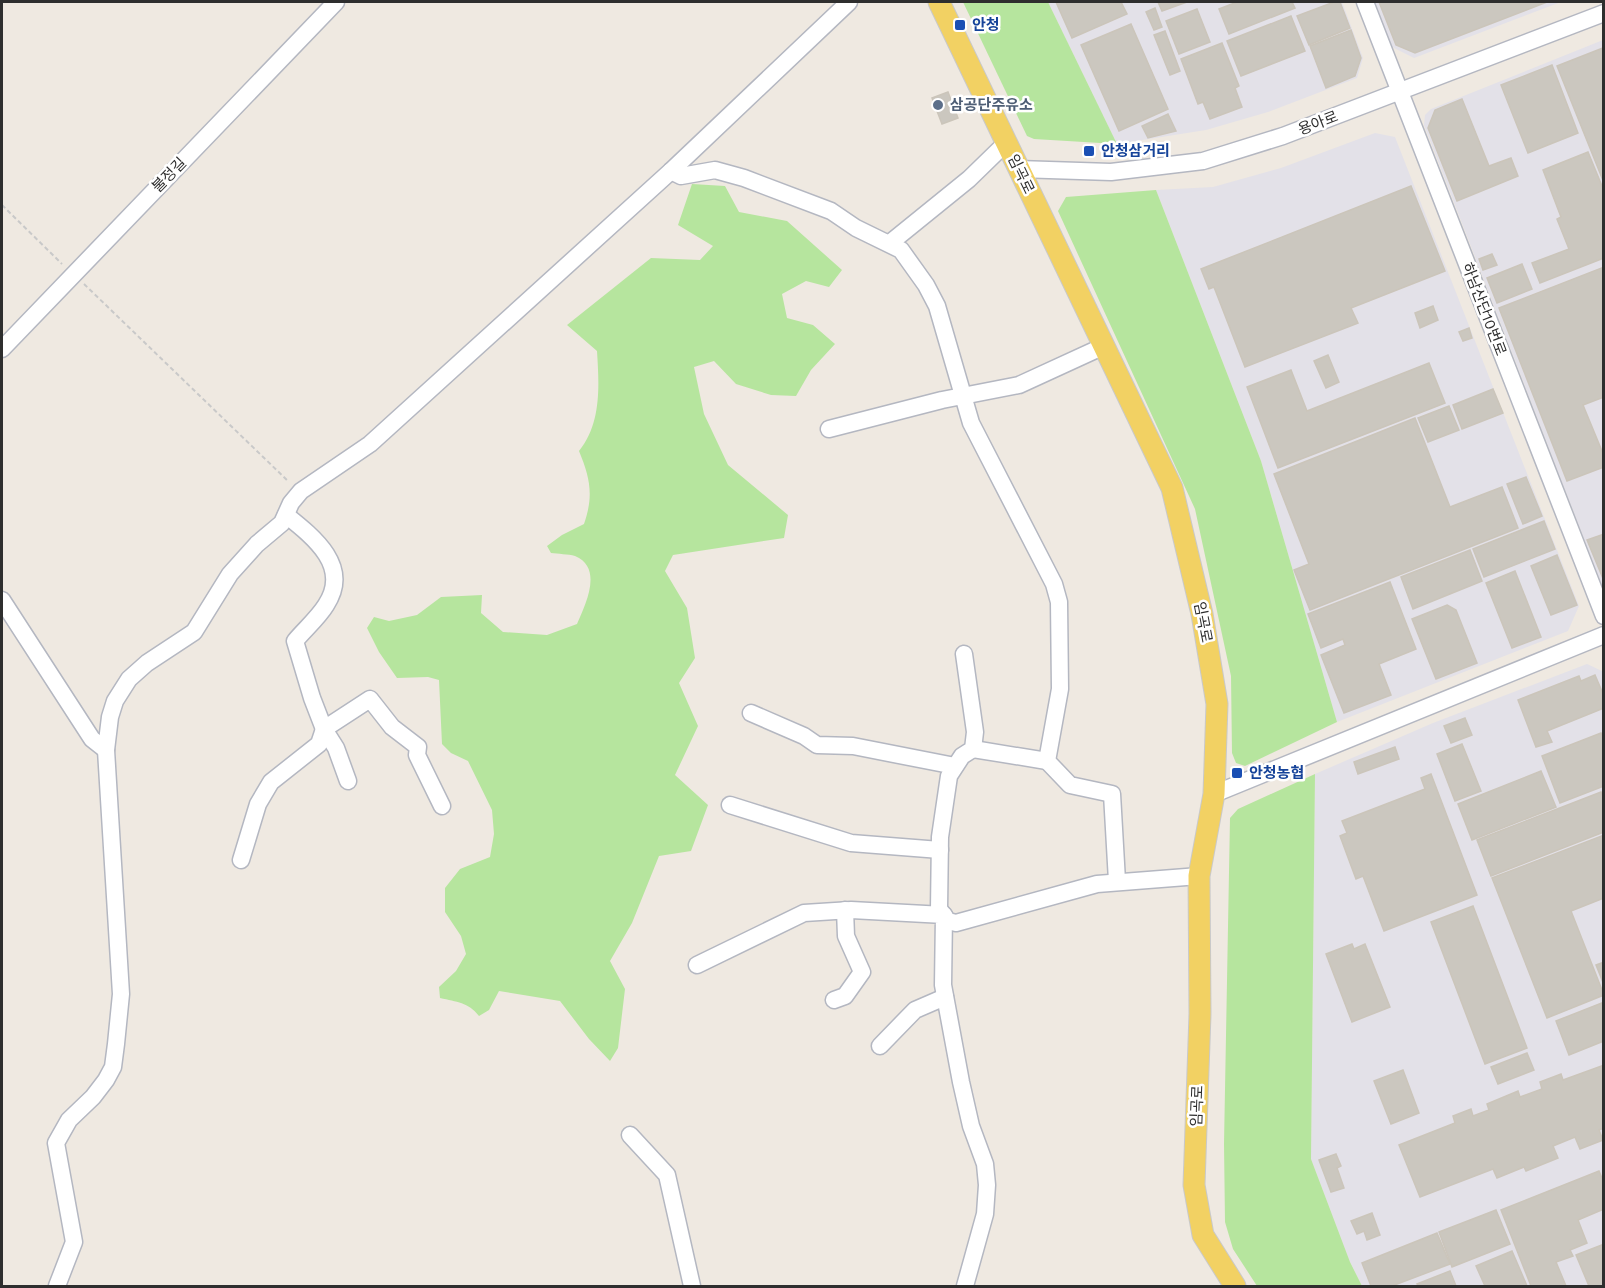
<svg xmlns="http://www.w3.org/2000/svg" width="1605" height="1288" font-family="'Work Sans','Noto Sans KR',sans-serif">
<rect width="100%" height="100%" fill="#efe9e1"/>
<g fill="#e3e1e8">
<path d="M1048 2H1342L1363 58 1357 78 1268 112 1206 130 1117 144Z"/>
<path d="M1374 2H1561L1414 58 1392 47Z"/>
<path d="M1603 40V588L1424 125 1425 115 1431 109Z"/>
<path d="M1375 133 1395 137 1579 606 1568 631 1337 722 1261 461 1156 190 1213 187 1281 168Z"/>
<path d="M1587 664 1604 672 1603 1286H1362L1350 1262 1311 1159 1315 774 1433 723Z"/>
</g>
<g fill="#b6e59e">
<path d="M963 2H1048L1117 144 1034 139 1027 136Z"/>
<path d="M692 184 725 186 739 212 787 221 842 270 829 287 806 281 782 294 787 318 813 325 835 344 811 370 796 396 771 395 736 384 714 361 694 367 704 414 728 465 788 515 784 538 673 555 665 571 687 608 695 658 679 683 698 726 675 775 708 805 691 851 659 856 632 923 610 961 625 989 618 1048 610 1061 589 1039 560 1001 499 991 489 1010 479 1016C468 1002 457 1002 440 998L439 987 456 971 466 954 461 936 445 912V888L460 869 490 857 494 834 492 810 468 761 451 753 442 744 439 680 428 677 397 678 379 652 367 628 374 617 389 621 417 615 441 597 482 595 481 613 503 632 547 635 577 624C585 605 604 568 575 556 568 554 558 554 551 553L547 546 562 535 584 524C594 495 590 478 579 451 602 423 599 384 597 351L567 325 651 258 700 260 713 246 678 225Z"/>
<path d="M1156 190 1261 461 1337 722 1245 766 1236 763 1232 753 1231 676 1195 509 1058 211 1066 197Z"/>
<path d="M1315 774 1311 1159 1350 1262 1362 1286H1257L1233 1249 1225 1222 1224 1144 1230 818 1238 809Z"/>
</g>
<g fill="#cbc7bf" stroke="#cbc5ba" stroke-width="1.5">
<path d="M1056 2H1121L1127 14 1072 38Z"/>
<path d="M1158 2H1187L1162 11Z"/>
<path d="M1237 2H1292L1295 8 1229 34 1219 9Z"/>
<path d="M1334 2H1340L1350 28 1309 45 1297 16Z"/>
<path d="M1379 2H1547L1415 53 1396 45Z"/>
<path d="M1155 8 1162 27 1154 30 1146 12Z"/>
<path d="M1197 9 1210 42 1179 54 1166 21Z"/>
<path d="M1291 16 1305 51 1241 76 1227 41Z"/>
<path d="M1131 24 1168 109 1119 131 1081 45Z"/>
<path d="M1351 30 1361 58 1355 76 1326 88 1310 46Z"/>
<path d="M1165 31 1180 71 1170 75 1154 35Z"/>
<path d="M1222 43 1239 86 1235 88 1242 107 1210 119 1203 102 1198 104 1181 59Z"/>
<path d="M1603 48 1604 49V183L1557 66Z"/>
<path d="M1552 65 1578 133 1528 153 1501 85Z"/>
<path d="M948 92 958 118 942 124 932 98Z"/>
<path d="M1462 99 1489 166 1511 158 1518 176 1457 201 1428 128 1435 110Z"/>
<path d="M1168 114 1176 131 1148 138 1142 126Z"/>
<path d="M1588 152 1604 191V258L1540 283 1532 263 1569 249 1557 219 1561 217 1543 170Z"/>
<path d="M1411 186 1445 271 1351 308 1358 323 1245 367 1214 287 1209 289 1201 269Z"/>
<path d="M1492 254 1497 265 1483 270 1479 259Z"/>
<path d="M1522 264 1532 289 1497 303 1487 278Z"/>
<path d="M1604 267V397L1583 405 1604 456V467L1567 481 1499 308Z"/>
<path d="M1433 306 1438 320 1420 328 1415 313Z"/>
<path d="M1469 328 1472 338 1463 341 1459 332Z"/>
<path d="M1328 355 1339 382 1326 388 1314 361Z"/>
<path d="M1429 363 1445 403 1278 468 1247 387 1291 370 1307 411Z"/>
<path d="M1493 389 1503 413 1462 429 1453 405Z"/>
<path d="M1449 406 1459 430 1428 442 1418 418Z"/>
<path d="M1415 418 1450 507 1502 487 1518 528 1310 610 1294 570 1309 564 1274 474Z"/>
<path d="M1526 477 1542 516 1523 524 1507 484Z"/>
<path d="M1544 521 1555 549 1484 577 1473 549Z"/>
<path d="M1604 534V581L1587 540Z"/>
<path d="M1470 550 1482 581 1413 609 1401 577Z"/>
<path d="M1557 555 1577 605 1551 615 1531 566Z"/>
<path d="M1515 571 1541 637 1512 648 1486 583Z"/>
<path d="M1390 582 1416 649 1379 664 1391 695 1344 713 1321 655 1345 645 1343 639 1321 648 1308 614Z"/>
<path d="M1447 605 1456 610 1477 663 1436 679 1412 619Z"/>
<path d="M1595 675 1604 696V708L1547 731 1552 742 1536 747 1518 700 1579 676 1581 681Z"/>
<path d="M1465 718 1472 735 1451 743 1444 726Z"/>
<path d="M1601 733 1604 740V786L1560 803 1542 756Z"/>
<path d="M1462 744 1481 791 1455 801 1437 754Z"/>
<path d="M1395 747 1399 759 1358 774 1354 762Z"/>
<path d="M1541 771 1556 807 1472 840 1458 804Z"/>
<path d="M1431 774 1477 895 1384 931 1363 876 1356 879 1340 836 1347 833 1342 821 1425 789 1421 778Z"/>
<path d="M1601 792 1604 799V832L1491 876 1477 840Z"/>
<path d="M1604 835V898L1571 911 1604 995 1547 1018 1492 878Z"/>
<path d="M1473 906 1527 1048 1485 1064 1431 922Z"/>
<path d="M1352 944 1354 949 1365 944 1390 1007 1352 1022 1326 954Z"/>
<path d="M1604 962V985L1596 965Z"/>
<path d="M1604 1002V1041L1569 1055 1556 1021Z"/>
<path d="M1527 1053 1534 1070 1498 1084 1491 1067Z"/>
<path d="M1604 1065V1128L1599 1130 1603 1140 1580 1149 1575 1137 1553 1146 1558 1158 1526 1171 1524 1167 1497 1178 1493 1169 1420 1197 1399 1145 1455 1123 1453 1116 1471 1109 1473 1116 1489 1110 1487 1104 1518 1091 1520 1097 1542 1089 1540 1082 1561 1074 1563 1080Z"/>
<path d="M1403 1070 1419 1113 1391 1124 1374 1081Z"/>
<path d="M1336 1154 1341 1166 1337 1168 1344 1188 1331 1192 1319 1160Z"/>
<path d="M1599 1171 1604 1183V1209L1578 1220 1587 1243 1570 1250 1573 1256 1556 1262 1566 1286H1531L1501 1210Z"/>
<path d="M1496 1210 1510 1244 1452 1267 1439 1232Z"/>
<path d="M1372 1213 1380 1235 1367 1240 1364 1231 1357 1234 1351 1221Z"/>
<path d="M1437 1233 1450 1264 1392 1286H1371L1362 1263Z"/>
<path d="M1604 1244V1286H1589L1576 1255Z"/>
<path d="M1512 1251 1527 1286H1485L1476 1266Z"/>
<path d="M1450 1271 1456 1286H1418L1417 1284Z"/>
</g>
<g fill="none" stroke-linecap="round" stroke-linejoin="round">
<g stroke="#b4b7c1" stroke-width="19">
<g id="minor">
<path d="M1365 2 1604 616"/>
<path d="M1018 169 1111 172 1203 161 1283 136 1604 13"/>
<path d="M671 171 681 176 715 170 744 178 831 211 856 228 901 250 926 285 937 306 971 423 1054 584 1059 602 1060 689 1047 761 1070 785 1112 794 1117 881"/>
<path d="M890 243 969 179 1006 143"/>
<path d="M2 349 336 2"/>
<path d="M829 429 942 400 1019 385 1104 346"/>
<path d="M286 515C315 538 351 567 326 605 318 618 305 629 295 641L312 698 324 729 336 748 348 781"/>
<path d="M2 600 92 739 106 750"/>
<path d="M964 654 975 732 973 749 962 756 949 776 940 837 939 909 948 921 956 923 1097 884 1199 876"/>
<path d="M751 713 804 736 817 745 853 746 955 766"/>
<path d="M973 749 1047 761"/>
<path d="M1214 794 1604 635"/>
<path d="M730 805 851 843 940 850"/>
<path d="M241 860 258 804 271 782 319 744 324 729 370 699 392 727 418 747 417 755 442 806"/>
<path d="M697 965 804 913 851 910 944 915 943 985 961 1082 971 1126 985 1164 987 1185 985 1214 965 1286"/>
<path d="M834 1000 845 996 862 972 846 936 845 910"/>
<path d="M880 1046 915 1010 945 997"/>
<path d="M630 1135 667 1175 692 1286"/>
<path d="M57 1286 74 1242 56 1143 69 1120 93 1097 106 1080 113 1067 116 1044 121 994 106 750 110 717 115 701 129 679 147 663 194 632 230 574 257 544 282 523 291 503 301 491 370 444 671 171 849 2"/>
</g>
</g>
<g stroke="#c9c9c9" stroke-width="23">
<path id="major" d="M939 2 1172 488 1202 614 1217 704 1214 794 1199 876 1200 1014 1194 1185 1203 1235 1235 1286"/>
</g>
<g stroke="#c9c9c9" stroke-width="2" stroke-dasharray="4.5 3" stroke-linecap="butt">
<path d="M2 205 62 264"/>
<path d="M84 284 289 482"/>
</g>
<use href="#minor" stroke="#fff" stroke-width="16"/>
<use href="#major" stroke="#f2d163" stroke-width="21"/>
</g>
<g fill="#1a4fb4" stroke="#fff" stroke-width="2">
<rect x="954" y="19" width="12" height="12" rx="3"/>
<rect x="1083" y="145" width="12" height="12" rx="3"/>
<rect x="1231" y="767" width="12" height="12" rx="3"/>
</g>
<circle fill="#5c6f8a" stroke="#fff" stroke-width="2" cx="938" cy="105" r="6"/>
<g text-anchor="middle" stroke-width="5" stroke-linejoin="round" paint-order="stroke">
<g font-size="15" font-weight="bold" fill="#164399" stroke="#fff" text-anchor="start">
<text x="972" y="30">안청</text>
<text x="1101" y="156">안청삼거리</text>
<text x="1249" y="778">안청농협</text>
</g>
<g font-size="15" font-weight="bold" fill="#4e5e75" stroke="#fff" text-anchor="start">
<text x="950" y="110">삼공단주유소</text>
</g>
<g font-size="15" fill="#2e2e2e" stroke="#fff">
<text transform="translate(1318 123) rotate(-21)" y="5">용아로</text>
<text transform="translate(1021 174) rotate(64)" y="5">임곡로</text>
<text transform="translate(169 175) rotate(-46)" y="5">불정길</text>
<text transform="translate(1484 309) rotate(69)" y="5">하남산단10번로</text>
<text transform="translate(1203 622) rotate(79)" y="5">임곡로</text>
<text transform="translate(1197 1106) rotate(-88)" y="5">임곡로</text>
</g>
</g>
<rect width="1605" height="1288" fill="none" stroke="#2e2e2e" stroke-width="6"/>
</svg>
